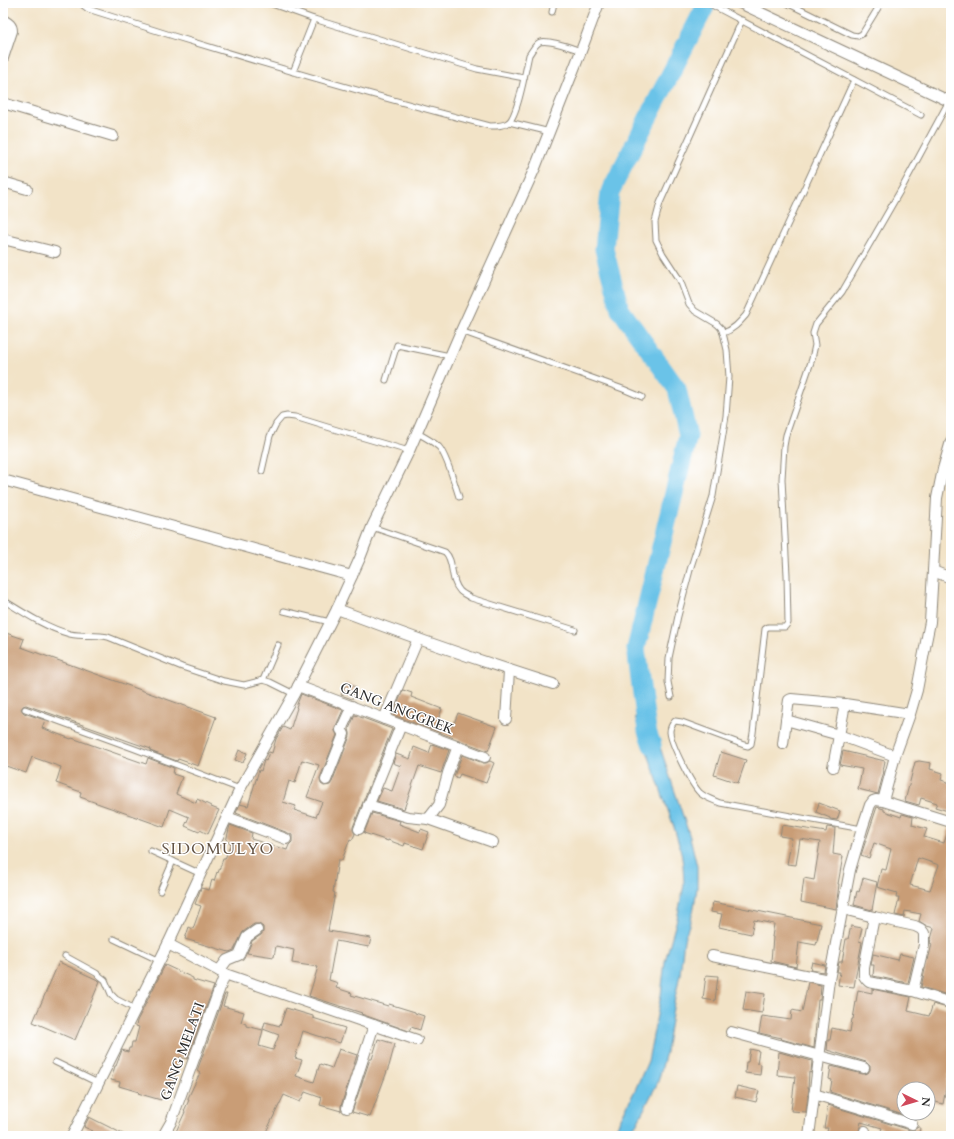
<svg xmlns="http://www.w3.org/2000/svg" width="954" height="1139" font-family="Cardo,serif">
<rect width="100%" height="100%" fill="#fff"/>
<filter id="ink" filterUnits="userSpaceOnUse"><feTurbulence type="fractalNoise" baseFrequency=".025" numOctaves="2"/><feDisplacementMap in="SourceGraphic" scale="8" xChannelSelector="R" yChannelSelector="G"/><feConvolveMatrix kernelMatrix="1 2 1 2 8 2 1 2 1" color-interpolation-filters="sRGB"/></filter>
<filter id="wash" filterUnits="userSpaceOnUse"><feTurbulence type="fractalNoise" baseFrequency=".012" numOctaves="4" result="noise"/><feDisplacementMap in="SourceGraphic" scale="16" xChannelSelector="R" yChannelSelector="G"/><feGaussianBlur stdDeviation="0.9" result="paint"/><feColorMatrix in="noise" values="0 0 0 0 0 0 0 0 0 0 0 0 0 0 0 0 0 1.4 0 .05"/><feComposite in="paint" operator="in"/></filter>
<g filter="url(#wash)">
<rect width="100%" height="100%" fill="#f2e3c7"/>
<path fill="#6bc3e8" stroke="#4b778a" d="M635 717 648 720 657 738 690 837 697 866V888L693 913 684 940 680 974 673 1008 666 1052 658 1082 637 1123 627 1136H612L635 1090 648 1061 661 995 665 961 677 919 684 885 683 865 681 852 674 827 666 805Z"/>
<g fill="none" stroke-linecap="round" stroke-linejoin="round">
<path stroke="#6bc3e8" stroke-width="19" d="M652 745 647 731 636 649 688 436 677 389 620 309 604 249 610 192 707 3"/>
</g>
<g id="blocks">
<g fill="#c99d76" fill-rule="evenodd">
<path d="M3 632 24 639 21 647 216 717 198 766 178 759 177 761 150 751 151 749 26 705 23 706 21 709 24 713 45 720 42 728 71 739 72 738 146 764 148 758 174 768 173 774 182 777 176 794 196 803 197 799 211 806V807L219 810 208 834 200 830 199 832 185 826 189 817 170 809 164 827 80 797 81 792 56 783 61 767 32 757 26 773 3 765Z"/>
<path d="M346 683 356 687 352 699 341 695Z"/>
<path d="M403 690 412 693 411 697 442 709 438 720 453 726 458 713 497 727 488 751 393 715Z"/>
<path d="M301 694 343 710 335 728V731L337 735 320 778 321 784 324 786 330 785 332 782 350 736V733L349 729 355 715 392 729 353 827V830L355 834 352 840 350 839 342 860H338L333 892 335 893 328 931 371 938 369 947 336 941 329 980 338 983 336 988 352 993 351 995 388 1006 389 1004 415 1012V1013L424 1016 420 1030 411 1027 409 1031 361 1014 362 1013 309 996 318 967 292 963 294 950 276 946 274 957 247 953 252 941 261 935 263 932V927L259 924H254L243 932 234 950 229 952 185 939 189 927 193 929 201 906 195 904 201 888 209 890 212 880 214 881 217 872 218 873 223 859H225L231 843 226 841 230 825 252 833 251 839 287 850 289 845 292 842V835L288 833 236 813 240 804 248 806 259 770 261 771 264 760 266 761 269 752 272 753 276 739 283 727 290 730 297 708 296 707ZM302 760 319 765 307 797 322 802 316 817 294 810 296 806 283 802 289 781 295 783Z"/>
<path d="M432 744 449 750 441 773 419 766 404 809 377 801 383 788 392 791 401 766 393 763 396 754 410 759 414 747 429 753Z"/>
<path d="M239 750 247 753 243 763 235 760Z"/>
<path d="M843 751 885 761 883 771H884L878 794 858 789 862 769 840 765Z"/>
<path d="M721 752 746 760 738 783 714 775Z"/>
<path d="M462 755 483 763H486L490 761 494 763 486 783 460 774 458 778 454 776Z"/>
<path d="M919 761 931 763 930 769 943 773 941 780 951 783V812L935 807 937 803 921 798 919 805 905 801 915 762Z"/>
<path d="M819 803 840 811 837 820 830 819V818L816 812Z"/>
<path d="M877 807 884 809V811L901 817 902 814 913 817 912 825 927 829 924 837 944 843 949 828H951V902L948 913 951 914V996L921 987 927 960H928L932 944 930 943 934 928 927 926 919 921 921 914 905 911 904 917 895 915 899 898H896L897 893 877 887 881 869 886 870 891 849 874 843 869 858 861 855ZM918 858 939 865 930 890 910 885Z"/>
<path d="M372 813 400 821 399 824 420 832 421 829 429 832 423 849 405 843 404 846 388 840V841L364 833Z"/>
<path d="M782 825 826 832 827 827 835 828 833 854 843 856 838 884H839L836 909 801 902 804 878 814 880 820 842 800 839 796 865 787 864 792 838 780 836Z"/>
<path d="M863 878 877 882 872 910 854 905 857 891 859 892Z"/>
<path d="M713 902 821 924 816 945 799 942 796 967 771 961 773 937H772L774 924 754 920 751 934 719 927 722 914 711 912Z"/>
<path d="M851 926 862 928 859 941 862 942 858 963 854 987 838 985 840 972H837L839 962H842L846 939H848Z"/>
<path d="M873 954 898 960 900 954 914 957 908 983 873 976 874 965H871Z"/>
<path d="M59 962 100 981 75 1040 33 1022Z"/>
<path d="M812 962 825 965 824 972 810 970Z"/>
<path d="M165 965 193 978V980L214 986 187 1059 180 1057 170 1093 164 1091 161 1100 147 1096 138 1093 139 1092 119 1086 120 1082 111 1080 115 1066H116L122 1050 128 1052 129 1048H131L132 1042H135L139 1027 136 1026 137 1021Z"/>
<path d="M706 975 718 976 715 1001 703 999Z"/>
<path d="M808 982 821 985 820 1000H818L814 1048 781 1039 782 1038 759 1033 762 1016 791 1020 792 1010 802 1012Z"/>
<path d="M872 989 911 997 908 1011 929 1016 933 1004 951 1009V1072H949L943 1104 928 1100V1089H904V1113H911L910 1117 830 1092 832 1080 829 1079 831 1066 863 1074 868 1073 870 1070V1066L866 1062 827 1050 828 1040H830L832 1028 850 1032 852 1019H853L858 990 872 993Z"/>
<path d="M746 991 765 994 762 1013 743 1010Z"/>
<path d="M225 994H227L223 1006 244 1012 241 1022 246 1024V1026L263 1030 259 1046 273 1050 279 1035 263 1029 265 1022 280 1026 286 1008 313 1016V1018L345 1028 340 1043 303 1031 295 1058 302 1060 296 1076 314 1082 320 1064 332 1068 339 1049 357 1055 341 1106V1111L320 1105 322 1098 305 1092 300 1102 284 1095 264 1136H174L185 1112 184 1111 189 1100H188V1098L200 1073 197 1071Z"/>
<path d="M378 1039 395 1044 389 1066 370 1117 352 1112 370 1059H372Z"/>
<path d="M750 1049 759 1051 757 1063 761 1064 760 1075 745 1073 746 1062H748Z"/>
<path d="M779 1052 812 1061 811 1073 809 1072 808 1088H809L806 1112 791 1111 795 1077 777 1075Z"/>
<path d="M737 1086 759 1091 756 1102 735 1097Z"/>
<path d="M828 1105 910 1130H914L918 1127H920L919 1136H879L882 1128 861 1122 858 1136H826L828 1128H824Z"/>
<path d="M89 1117 127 1136H91L93 1131 84 1127Z"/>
</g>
</g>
</g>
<g filter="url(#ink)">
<use href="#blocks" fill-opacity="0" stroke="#8e8779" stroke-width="1"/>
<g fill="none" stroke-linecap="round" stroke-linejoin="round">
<g stroke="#8e8779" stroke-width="7">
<g id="lane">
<path d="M81 3 84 6 88 9C221 52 355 91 490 126 497 126 504 126 509 122 518 114 526 68 529 55 532 51 535 44 540 42 549 39 572 48 581 51"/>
<path d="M269 3 314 19 477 69 524 78"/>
<path d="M708 3 921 115"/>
<path d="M787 3 852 35 858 36 862 34 881 3"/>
<path d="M552 12 554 3"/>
<path d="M293 72 314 19"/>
<path d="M509 122 550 132"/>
<path d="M461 331 623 389 642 397"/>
<path d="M723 333C733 330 739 323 746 315L854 80"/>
<path d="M386 380 397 345 450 356"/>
<path d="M417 433C425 437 432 441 439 447 447 456 455 485 459 497"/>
<path d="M262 471 270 436 276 424 282 417 287 416 295 417 337 430 409 451"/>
<path d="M372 527 445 552C455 561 449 579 460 591 463 594 468 596 471 598L575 630"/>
<path d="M3 600C24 613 47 628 70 634 83 637 96 634 108 637L182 667 224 681 244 685 263 680 270 682 294 694"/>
<path d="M284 611 330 622"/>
<path d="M263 680 278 645"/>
<path d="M671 697 668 682 669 658 678 616 690 570 713 496 726 416 729 377 727 350 723 333 721 328 717 324 695 311 689 304 680 280 663 254 656 240 655 222 660 203 742 20"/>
<path d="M25 709 135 749 240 789"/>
<path d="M862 829 720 803C713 800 706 798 700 793 691 784 671 744 670 732 670 727 672 724 675 721L682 722 744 745 748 746 751 744 753 733 765 629 768 627H785L788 623 787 575 782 479 784 446 786 435 812 359 815 345 813 333 816 324 842 292 903 186 949 101"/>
<path d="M151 851 201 874"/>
<path d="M160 891 173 861"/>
<path d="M114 939 160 961"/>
<path d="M65 956 96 973 105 980 111 994 116 999 135 1009"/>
<path d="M55 1062 98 1083"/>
</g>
</g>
<g stroke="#8e8779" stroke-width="12">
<g id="street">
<path d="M740 3 951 102"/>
<path d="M3 20C8 23 12 25 12 31L3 58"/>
<path d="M3 103 113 136"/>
<path d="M3 182 27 189"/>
<path d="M3 239 55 252"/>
<path d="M3 480 352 576"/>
<path d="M933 571 951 578"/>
<path d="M337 609C408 636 480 661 553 684"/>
<path d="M298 686 485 757"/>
<path d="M845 704 910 714"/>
<path d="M384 719 418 639"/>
<path d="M506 719 509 671"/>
<path d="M786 720 789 700 791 699 845 704 833 767"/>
<path d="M783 744 786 720 839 735 895 756"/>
<path d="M326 780 344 734 341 730 352 706"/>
<path d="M883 801 951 822"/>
<path d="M368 805 408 817 428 819 493 842"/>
<path d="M227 817 286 839"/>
<path d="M428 819 439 805 448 773 458 746"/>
<path d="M359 829 401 725"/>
<path d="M843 909 874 917 915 926 921 929 924 933V945L913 991"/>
<path d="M874 917 864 968V976L866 979 869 982 913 991 951 1003"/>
<path d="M168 944 225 974 417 1040"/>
<path d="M712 956 829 980"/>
<path d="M219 971 227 960 239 955 247 937 257 930"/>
<path d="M731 1032 864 1068"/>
<path d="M814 1094 912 1124"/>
<path d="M347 1108 374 1025"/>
<path d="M72 1136 168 944 240 789 294 694 337 609 360 558 372 527 409 451 461 331 535 168 581 51 599 3"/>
<path d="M163 1136 171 1122 225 974"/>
<path d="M809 1136 829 980 850 870 862 829 870 805 873 801 876 800 883 801 895 756 910 714 917 690 926 642 930 622 933 571 937 498 943 469 951 441"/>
<path d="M864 1136 865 1131"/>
</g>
</g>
<use href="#lane" stroke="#fff" stroke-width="5"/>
<use href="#street" stroke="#fff" stroke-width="10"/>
</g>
</g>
<g text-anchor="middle" stroke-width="3" stroke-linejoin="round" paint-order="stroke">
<g font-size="14" fill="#2b2b2b" stroke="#fff">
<text transform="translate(397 708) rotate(21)" y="5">GANG ANGGREK</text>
<text transform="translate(182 1051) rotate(-70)" y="5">GANG MELATI</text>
</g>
<g font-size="16" letter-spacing="1" fill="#625345" stroke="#fff">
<text x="218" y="854">SIDOMULYO</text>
</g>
</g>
<rect width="954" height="1139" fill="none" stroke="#fff" stroke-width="16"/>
<g transform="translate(916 1101) rotate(95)"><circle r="19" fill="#ffffff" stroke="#aaaaaa"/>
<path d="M0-3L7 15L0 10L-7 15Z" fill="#d1495b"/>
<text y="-6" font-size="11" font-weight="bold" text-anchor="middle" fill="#2b2b2b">N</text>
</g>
</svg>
